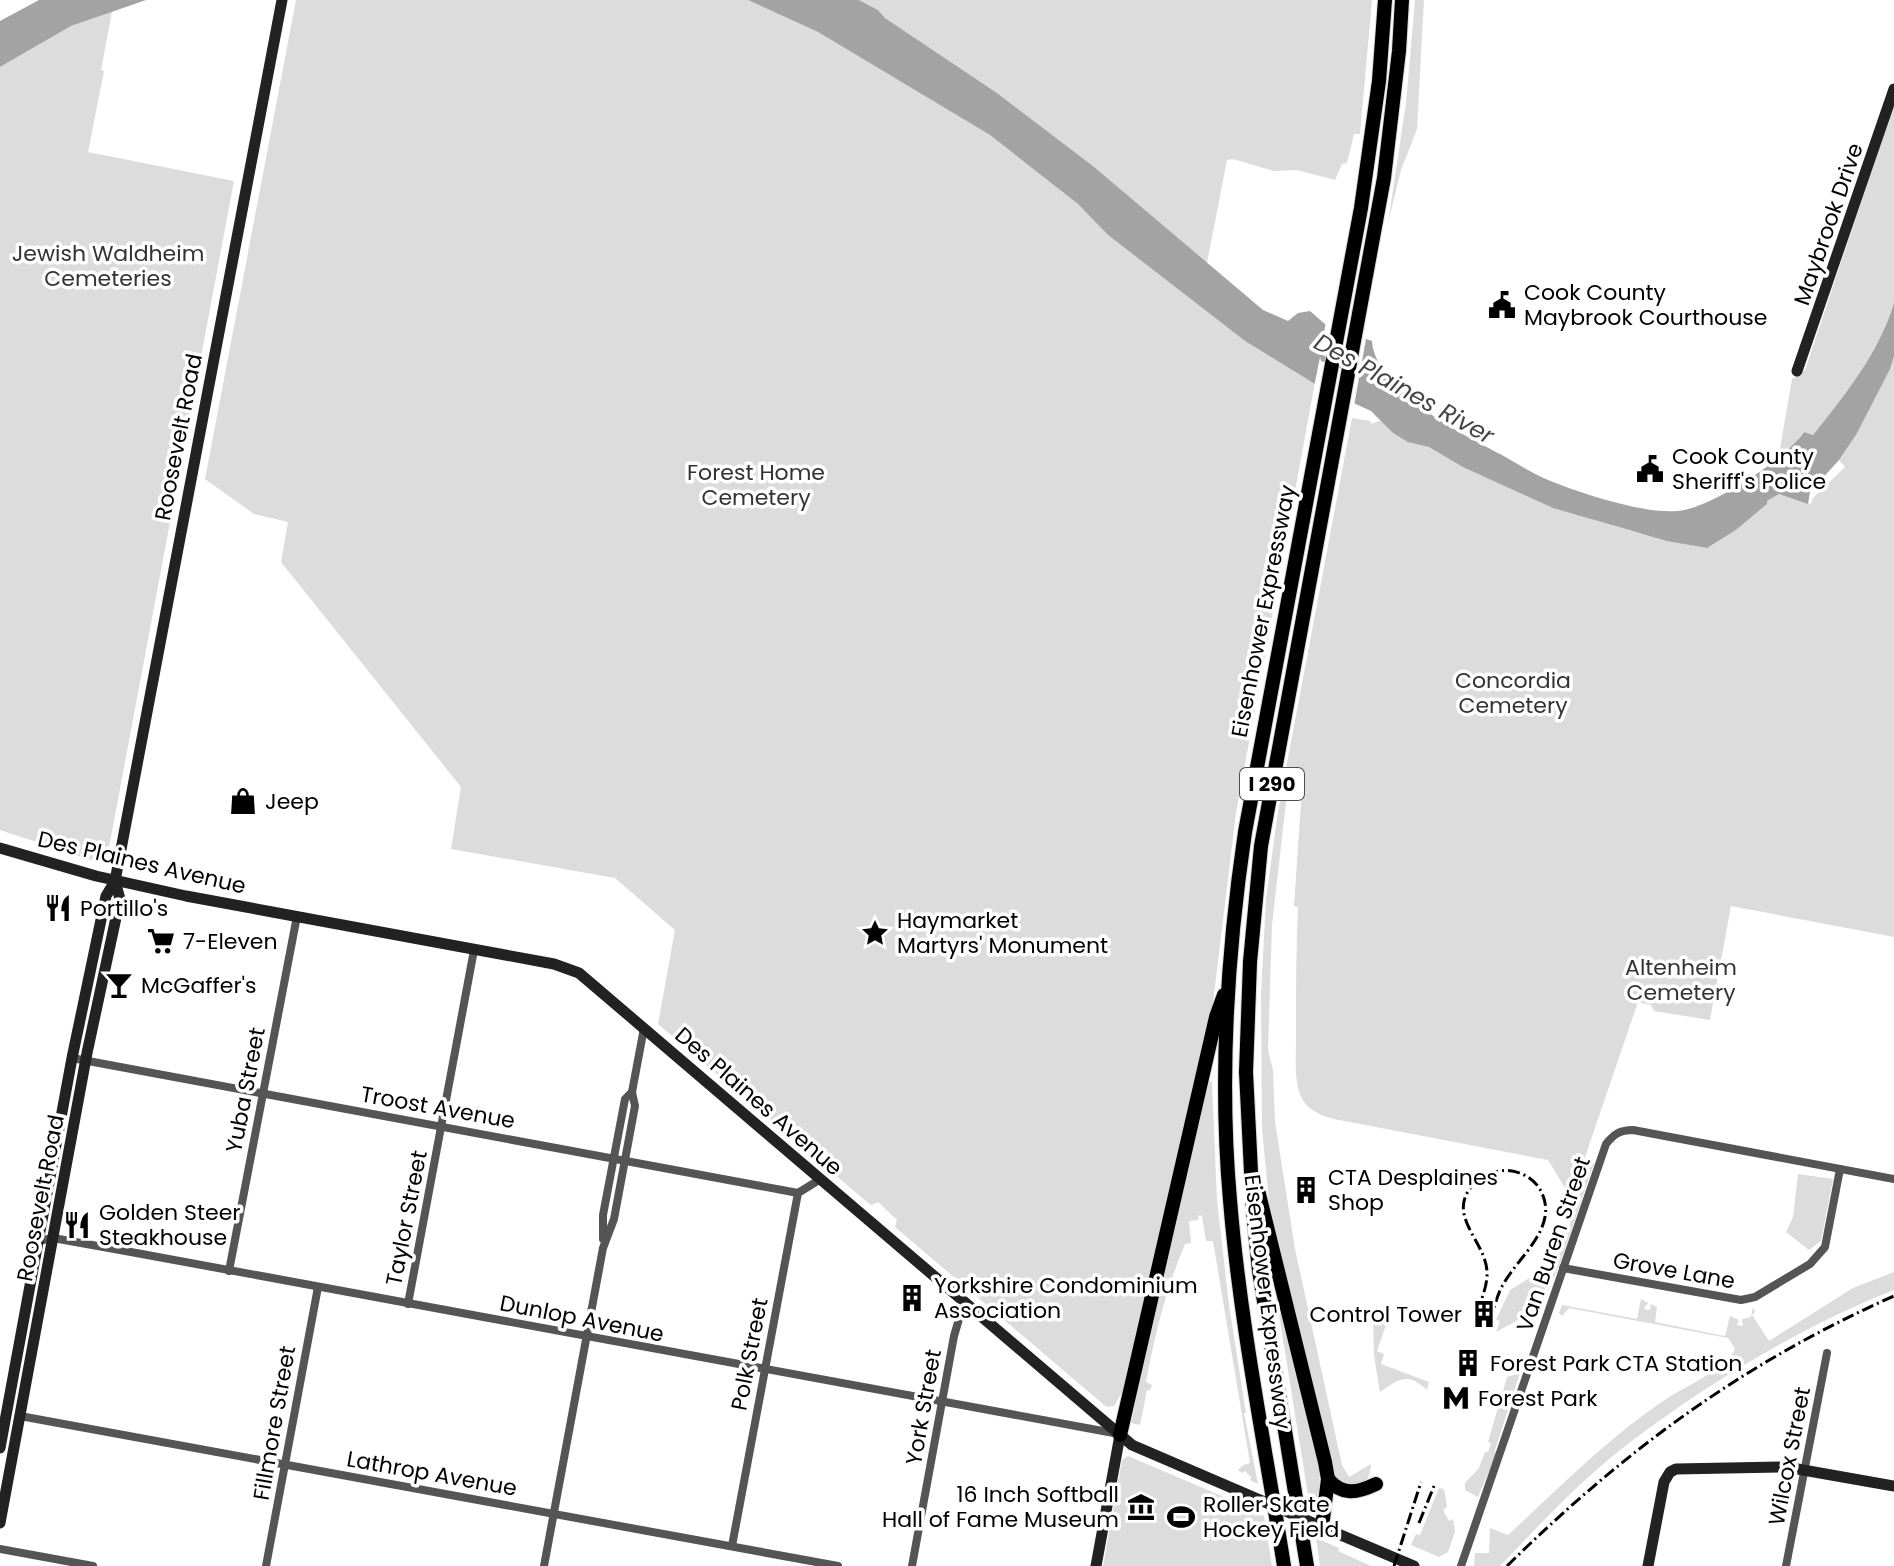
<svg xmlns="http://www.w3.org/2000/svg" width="1894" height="1566" font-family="Poppins,sans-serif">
<rect width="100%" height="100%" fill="#fff"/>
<g fill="#dcdcdc">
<path d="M296 0H748L818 32 990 135 1078 204 1108 235 1245 341 1315 382 1236 813 1212 1011 1124 1389 1114 1406 1107 1407 1103 1404 895 1227 897 1220 878 1202 871 1205 867 1202 658 1024 675 930 615 878 451 849 461 787 281 562 288 522 254 514 205 479Z"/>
<path d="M859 0H1372L1360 134H1354L1347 163 1342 164 1335 180 1297 170 1274 171 1233 159 1227 160 1207 263 1093 166 997 93 885 18 878 10Z"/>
<path d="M1415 0H1424L1417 129 1401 170 1388 223 1406 103Z"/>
<path d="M112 11 101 70 104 71 88 152 234 181 107 858 97 862 75 855 76 845 70 843 67 852 0 830V67L71 26Z"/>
<path d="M1894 104V303C1879 353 1845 395 1813 435L1803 432 1795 445 1778 460 1792 379 1805 370Z"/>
<path d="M1894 356V937L1731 906 1710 1020 1654 1011 1651 1005 1638 1002 1584 1160 1594 1163 1561 1261 1546 1296 1576 1206 1548 1160 1334 1119C1320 1115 1306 1110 1300 1094 1294 1078 1296 1056 1296 1038 1296 994 1296 951 1298 907L1294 906 1302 788 1289 776 1272 925 1268 1050 1273 1070 1275 1122 1295 1249 1342 1465 1349 1477 1371 1464C1370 1491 1349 1493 1333 1475L1271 1224 1262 1128 1261 994 1266 899 1278 811 1352 418 1370 421 1371 424 1382 420C1404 446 1411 436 1435 450 1520 497 1610 531 1707 548L1736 530 1767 504V501L1779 494 1811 504 1813 498 1845 467 1839 460 1856 435Z"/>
<path d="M1206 1081 1212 1082 1217 1200 1229 1305 1246 1413H1244L1258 1484 1250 1480 1251 1477 1245 1471 1242 1473 1238 1470 1243 1465 1250 1463 1213 1241H1206L1202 1216 1199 1215 1198 1220 1189 1221 1191 1243 1185 1244C1166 1289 1155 1334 1146 1382L1152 1385 1150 1390H1147L1140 1425 1131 1423Z"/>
<path d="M1798 1174 1833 1179 1821 1241 1809 1250 1786 1232 1793 1217Z"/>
<path d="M1554 1263 1539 1306 1533 1312 1496 1332 1500 1321 1496 1320 1510 1290Z"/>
<path d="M1271 1265 1319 1465 1320 1491 1315 1507H1310Z"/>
<path d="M1894 1272V1290C1802 1326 1708 1383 1629 1443 1582 1479 1540 1524 1500 1566H1474L1475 1553H1489L1490 1528 1508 1535C1559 1488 1609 1437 1666 1399 1684 1387 1728 1368 1735 1349L1728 1338 1569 1308 1562 1316 1559 1313 1562 1305 1637 1319 1641 1299 1648 1303 1644 1308 1647 1310 1651 1309 1650 1304 1657 1307 1655 1322 1725 1336 1730 1316 1739 1320 1737 1325 1743 1326 1742 1319 1751 1317 1753 1307 1755 1312 1752 1315 1769 1341 1853 1288Z"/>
<path d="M1373 1318 1387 1322 1377 1351 1384 1354 1381 1364 1429 1382 1427 1390C1407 1371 1398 1380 1380 1392L1374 1356Z"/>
<path d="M1520 1373 1495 1450 1496 1455 1478 1497 1465 1490V1483L1479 1468 1485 1452H1488L1491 1443 1488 1442 1507 1377Z"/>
<path d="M1128 1456 1229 1499 1233 1506 1235 1504 1264 1516 1272 1566H1103L1122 1460Z"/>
<path d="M1439 1488 1444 1489 1447 1507 1443 1510 1449 1521 1453 1519 1455 1532 1448 1552 1439 1557 1411 1545 1416 1534 1420 1535Z"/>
<path d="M1316 1538 1339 1548 1338 1551 1371 1566H1320Z"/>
</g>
<g fill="#a3a3a3">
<path d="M39 0H146L71 26 0 67V21Z"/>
<path d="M748 0H859L878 10 885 18 997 93 1093 166 1263 310 1288 321 1298 313 1310 311 1326 325 1372 341C1375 390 1460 433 1500 454 1515 462 1531 473 1548 480 1580 493 1643 514 1677 511 1710 509 1786 459 1804 432L1813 435C1845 395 1879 353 1894 303V356L1890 369 1856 435 1839 460 1810 492 1808 504 1779 494 1767 501V504L1736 530 1707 548 1667 541 1553 508 1463 467 1429 447 1408 442 1393 433 1371 411 1325 390 1245 341 1108 235 1078 204 990 135 818 32Z"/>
</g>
<path fill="#fff" d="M1326 322 1366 339 1354 406 1314 387 1320 357 1321 361 1351 372 1335 360 1320 354Z"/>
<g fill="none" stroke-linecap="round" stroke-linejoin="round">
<g stroke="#dbdbdb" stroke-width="16">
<g id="highway">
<path d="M1256 1182 1325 1462 1328 1479 1322 1527"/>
<path d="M1120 1435 1216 1017 1224 995"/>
<path d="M1328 1479C1342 1496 1357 1493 1376 1484"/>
<path d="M1284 1566C1265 1445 1240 1323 1230 1200 1219 1077 1227 954 1245 832L1361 208 1379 81 1385 0"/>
<path d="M1307 1566 1259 1271 1253 1212 1246 1072 1250 962 1261 846 1384 178 1399 51 1402 0"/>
</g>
</g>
<g stroke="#555" stroke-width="8">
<path d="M72 1058 798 1193"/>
<path d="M603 1239V1215L625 1099 632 1092"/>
<path d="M38 1241 53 1238 120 1250 1119 1434"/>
<path d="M1563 1268 1741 1300 1755 1297 1810 1264 1825 1247 1840 1169"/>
<path d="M229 1271 297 916"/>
<path d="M408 1304 474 950"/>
<path d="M20 1416 838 1566"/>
<path d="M732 1546 798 1193 819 1180"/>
<path d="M0 1549 93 1566"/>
<path d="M266 1566 318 1287"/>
<path d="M544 1566 603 1248 614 1219 635 1106 632 1092 644 1028"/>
<path d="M912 1566 954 1336 964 1302"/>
<path d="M1461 1566 1606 1144C1614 1134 1620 1130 1633 1130L1894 1179"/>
<path d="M1786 1566 1827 1353"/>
</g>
<g stroke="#222" stroke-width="11">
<path d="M1797 371 1894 89"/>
<path d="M0 848 96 876 186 896 554 964 579 973 1132 1445 1260 1500"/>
<path d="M0 1448 72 1058 106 896 115 881 282 0"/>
<path d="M0 1523 87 1053 120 899 115 881"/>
<path d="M1317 1525 1414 1566"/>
<path d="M1096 1566 1120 1435"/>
<path d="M1648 1566 1664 1482 1670 1472 1676 1469 1786 1467 1894 1486"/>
</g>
<use href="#highway" stroke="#000" stroke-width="14"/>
<g stroke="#000" stroke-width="3" stroke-dasharray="12 4 2 4" stroke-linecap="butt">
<path d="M1477 1313C1481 1300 1488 1285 1487 1271 1485 1239 1442 1213 1477 1181 1487 1173 1499 1169 1512 1171 1524 1173 1535 1180 1541 1191 1559 1227 1520 1255 1504 1283 1497 1294 1495 1306 1491 1318"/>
<path d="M1419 1523 1434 1486"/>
<path d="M1394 1566 1421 1482"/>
<path d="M1507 1566C1625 1450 1743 1363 1894 1296"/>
</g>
<path stroke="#222" stroke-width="11" d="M1260 1500 1313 1523"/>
</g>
<defs>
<g id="civic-bare" transform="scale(2.16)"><path d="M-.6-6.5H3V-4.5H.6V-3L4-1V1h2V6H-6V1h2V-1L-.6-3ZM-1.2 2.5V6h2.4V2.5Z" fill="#000" stroke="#fff" stroke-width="2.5" paint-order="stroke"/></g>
<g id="shop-bare" transform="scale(2.16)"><path d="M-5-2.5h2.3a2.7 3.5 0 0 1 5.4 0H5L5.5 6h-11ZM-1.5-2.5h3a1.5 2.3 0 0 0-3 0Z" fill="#000" stroke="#fff" stroke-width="2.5" paint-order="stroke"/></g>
<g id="restaurant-bare" transform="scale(2.16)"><path d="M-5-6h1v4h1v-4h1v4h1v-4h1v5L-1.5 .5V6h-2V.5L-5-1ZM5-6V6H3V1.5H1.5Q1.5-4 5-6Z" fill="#000" stroke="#fff" stroke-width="2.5" paint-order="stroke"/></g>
<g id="sight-bare" transform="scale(2.16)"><path d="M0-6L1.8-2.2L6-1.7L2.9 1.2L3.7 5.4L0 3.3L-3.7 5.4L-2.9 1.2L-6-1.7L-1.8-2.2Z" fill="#000" stroke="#fff" stroke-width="2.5" paint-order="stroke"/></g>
<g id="supermarket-bare" transform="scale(2.16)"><path d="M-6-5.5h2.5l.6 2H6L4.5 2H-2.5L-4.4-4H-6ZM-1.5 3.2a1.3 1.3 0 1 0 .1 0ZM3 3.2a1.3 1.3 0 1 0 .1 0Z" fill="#000" stroke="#fff" stroke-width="2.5" paint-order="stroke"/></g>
<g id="bar-bare" transform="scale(2.16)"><path d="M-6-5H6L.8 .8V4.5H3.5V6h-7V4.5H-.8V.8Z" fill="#000" stroke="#fff" stroke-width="2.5" paint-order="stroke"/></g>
<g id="building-bare" transform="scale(2.16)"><path d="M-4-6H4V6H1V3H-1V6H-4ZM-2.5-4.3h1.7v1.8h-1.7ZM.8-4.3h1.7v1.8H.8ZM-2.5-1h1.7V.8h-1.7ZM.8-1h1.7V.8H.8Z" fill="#000" stroke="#fff" stroke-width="2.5" paint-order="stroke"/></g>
<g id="metro-bare" transform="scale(2.16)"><path d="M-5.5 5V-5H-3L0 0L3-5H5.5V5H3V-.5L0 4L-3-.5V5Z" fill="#000" stroke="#fff" stroke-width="2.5" paint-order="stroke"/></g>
<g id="museum-bare" transform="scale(2.16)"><path d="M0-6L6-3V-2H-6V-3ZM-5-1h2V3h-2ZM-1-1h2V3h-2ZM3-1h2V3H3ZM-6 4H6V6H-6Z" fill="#000" stroke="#fff" stroke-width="2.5" paint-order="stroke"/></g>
<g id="stadium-bare" transform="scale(2.16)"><path d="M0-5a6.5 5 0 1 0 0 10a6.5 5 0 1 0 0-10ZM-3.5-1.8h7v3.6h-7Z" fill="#000" stroke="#fff" stroke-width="2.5" paint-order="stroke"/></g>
</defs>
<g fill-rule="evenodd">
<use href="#civic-bare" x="1502" y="305"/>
<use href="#civic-bare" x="1650" y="469"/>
<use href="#shop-bare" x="243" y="801"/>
<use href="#restaurant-bare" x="58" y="908"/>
<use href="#sight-bare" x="875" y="933"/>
<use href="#supermarket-bare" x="161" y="941"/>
<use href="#bar-bare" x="119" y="985"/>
<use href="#building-bare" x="1306" y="1190"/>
<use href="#restaurant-bare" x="77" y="1225"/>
<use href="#building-bare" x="912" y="1298"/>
<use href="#building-bare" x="1484" y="1314"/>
<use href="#building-bare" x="1468" y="1363"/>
<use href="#metro-bare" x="1456" y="1398"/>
<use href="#museum-bare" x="1141" y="1507"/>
<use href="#stadium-bare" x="1181" y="1517"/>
</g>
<g text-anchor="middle" stroke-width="7" stroke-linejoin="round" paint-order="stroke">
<rect fill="#fff" stroke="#4c4c4c" stroke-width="2" x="1240" y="768" width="64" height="32" rx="6"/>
<g font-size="20" font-weight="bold" fill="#000">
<text x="1272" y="791">I 290</text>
</g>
<g font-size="22" fill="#000" stroke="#fff">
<text transform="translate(1828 224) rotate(-71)" y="8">Maybrook Drive</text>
<text transform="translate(178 437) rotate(-79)" y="8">Roosevelt Road</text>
<text transform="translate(1263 611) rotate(-79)" y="8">Eisenhower Expressway</text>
<text transform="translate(142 862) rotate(13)" y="8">Des Plaines Avenue</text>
<text transform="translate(245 1090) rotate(-79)" y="8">Yuba Street</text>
<text transform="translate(759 1101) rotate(41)" y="8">Des Plaines Avenue</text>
<text transform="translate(438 1107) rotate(10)" y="8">Troost Avenue</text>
<text transform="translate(40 1198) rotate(-79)" y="8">Roosevelt Road</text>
<text transform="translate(406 1218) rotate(-79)" y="8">Taylor Street</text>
<text transform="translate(1553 1244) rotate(-71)" y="8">Van Buren Street</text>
<text transform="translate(1674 1270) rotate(10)" y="8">Grove Lane</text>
<text transform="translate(1268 1302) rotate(83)" y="8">Eisenhower Expressway</text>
<text transform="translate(582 1318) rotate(11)" y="8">Dunlop Avenue</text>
<text transform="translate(749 1354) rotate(-79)" y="8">Polk Street</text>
<text transform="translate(923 1407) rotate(-80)" y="8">York Street</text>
<text transform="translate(274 1423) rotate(-80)" y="8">Fillmore Street</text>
<text transform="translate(1789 1456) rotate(-79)" y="8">Wilcox Street</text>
<text transform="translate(432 1473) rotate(10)" y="8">Lathrop Avenue</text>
</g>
<g font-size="22" fill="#333" stroke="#fff">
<text x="108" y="261">Jewish Waldheim<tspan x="108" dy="25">Cemeteries</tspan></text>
<text x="756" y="480">Forest Home<tspan x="756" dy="25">Cemetery</tspan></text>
<text x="1513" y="688">Concordia<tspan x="1513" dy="25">Cemetery</tspan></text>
<text x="1681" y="975">Altenheim<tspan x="1681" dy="25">Cemetery</tspan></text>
</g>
<g font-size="22" fill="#000" stroke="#fff" text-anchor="start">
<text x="1524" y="300">Cook County<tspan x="1524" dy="25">Maybrook Courthouse</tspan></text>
<text x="1672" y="464">Cook County<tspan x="1672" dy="25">Sheriff's Police</tspan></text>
<text x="265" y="809">Jeep</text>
<text x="80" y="916">Portillo's</text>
<text x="897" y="928">Haymarket<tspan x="897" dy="25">Martyrs' Monument</tspan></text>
<text x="183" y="949">7-Eleven</text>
<text x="141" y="993">McGaffer's</text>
<text x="1328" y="1185">CTA Desplaines<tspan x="1328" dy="25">Shop</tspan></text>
<text x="99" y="1220">Golden Steer<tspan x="99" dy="25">Steakhouse</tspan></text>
<text x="934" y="1293">Yorkshire Condominium<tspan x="934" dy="25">Association</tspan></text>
<text x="1462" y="1322" text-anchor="end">Control Tower</text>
<text x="1490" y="1371">Forest Park CTA Station</text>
<text x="1478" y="1406">Forest Park</text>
<text x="1119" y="1502" text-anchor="end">16 Inch Softball<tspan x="1119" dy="25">Hall of Fame Museum</tspan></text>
<text x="1203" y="1512">Roller Skate<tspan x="1203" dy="25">Hockey Field</tspan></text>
</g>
<g font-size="24" font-style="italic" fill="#444" stroke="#fff">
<text transform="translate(1404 389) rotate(29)" y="8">Des Plaines River</text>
</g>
</g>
</svg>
